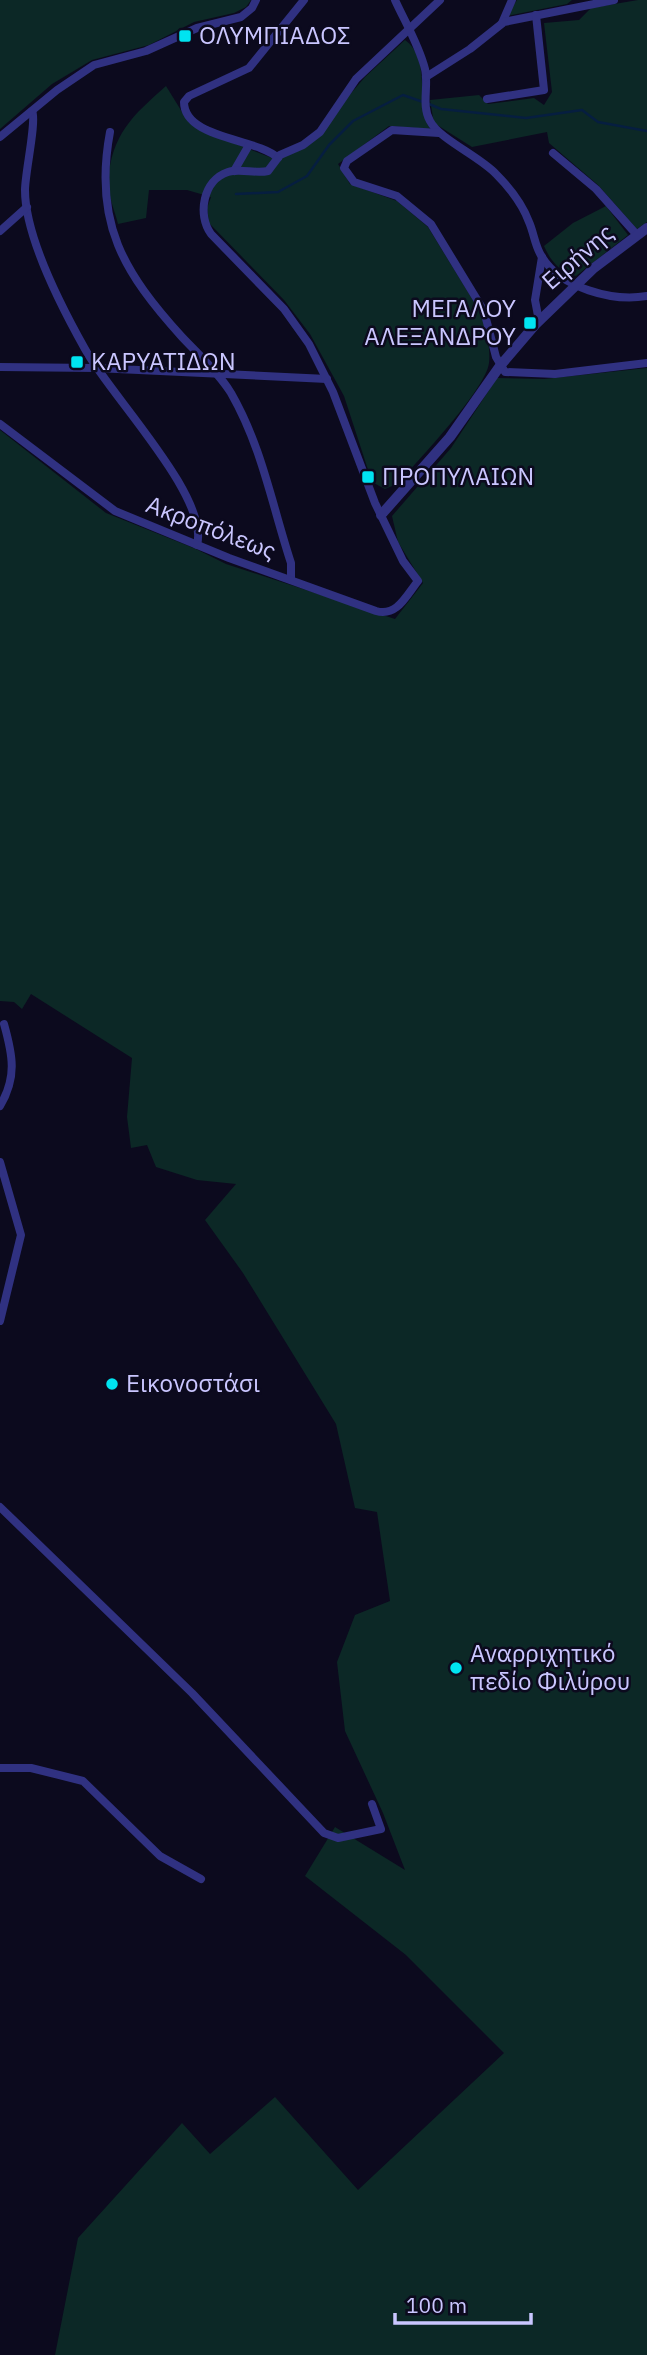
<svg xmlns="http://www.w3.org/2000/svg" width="647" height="2355" font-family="'IBM Plex Sans',sans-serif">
<rect width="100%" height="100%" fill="#0c0a1e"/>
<g fill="#0c2826">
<path d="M0 0H251L246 7 234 13 194 22 149 45 92 60 52 84 0 129Z"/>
<path d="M517 0H572L567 4 507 16Z"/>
<path d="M638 0H647V222L637 229 598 185 549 143 547 132 472 147 434 123 430 100 479 95 488 104 534 98 544 105 552 92 544 23 579 20 591 8Z"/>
<path d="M405 40C432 59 415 103 430 129L389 126 338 164 350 184 397 201 428 227 479 310C485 324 491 347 489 363 486 389 417 462 397 484L385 489 372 482 344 396 310 334 284 300 209 223 207 208 211 197 187 190H149L146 218 118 224C115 211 107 193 108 181 112 134 132 116 166 86L187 120 206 132 272 158 304 148 365 77Z"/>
<path d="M606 206 628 235 576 276C560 273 550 260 544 246L573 223Z"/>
<path d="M647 368V2355H55L78 2238 182 2123 210 2154 275 2097 358 2190 504 2053 406 1955 305 1876 335 1827 405 1870 383 1813 345 1731 337 1662 355 1615 390 1601 377 1512 355 1508 336 1424 243 1273 205 1220 236 1184 197 1180 156 1167 147 1145 131 1148 127 1117 132 1058 31 994 22 1009 14 1002 0 1001V430L106 513 196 549 226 564 395 619 423 583 398 542 392 516 451 448 497 378 544 379Z"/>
</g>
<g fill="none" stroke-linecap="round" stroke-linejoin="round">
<g stroke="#061e40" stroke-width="2.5">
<path d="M429 104 441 109 526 118 582 110 598 122 647 131"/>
<path d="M236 194 278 192 307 176 329 145 353 121 403 95 423 102"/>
</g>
<g stroke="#303181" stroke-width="8">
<path d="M395 0C405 22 419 45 425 69 429 86 421 105 430 121 439 139 479 156 496 174 510 188 522 203 529 222 534 233 535 247 542 257 561 288 613 302 647 296"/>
<path d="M502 23 512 0"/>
<path d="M426 77 470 49 504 22 614 0"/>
<path d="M487 99 544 90 536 15"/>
<path d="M32 111C37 120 25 173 25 190 25 237 62 308 85 349 109 394 210 497 197 545"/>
<path d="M110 132C93 223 124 273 182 337 199 355 218 372 231 393 262 447 272 505 291 563V579"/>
<path d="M439 133 392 130 347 161 344 168 354 182 397 196 431 224 484 311 496 357 505 372 555 374 647 363"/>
<path d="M0 137 57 90 94 65 146 51 197 28 241 17 252 8 256 0"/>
<path d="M553 153 596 189 637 235"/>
<path d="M278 158C257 138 184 139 184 102L189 96 249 68 304 0"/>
<path d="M234 171 249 145"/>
<path d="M0 231 27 207"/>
<path d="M539 321 535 300 542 257"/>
<path d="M0 367 96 368 327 379"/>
<path d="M0 424 115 511 229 558 376 611C397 617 406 596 418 581L403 561 375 503 333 392 309 344 284 309 211 234C197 215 203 180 228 172 240 168 255 174 268 171L280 155 303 145 320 132 356 79 440 0"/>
<path d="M0 1106C17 1077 13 1056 4 1024"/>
<path d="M0 1162 21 1235 0 1321"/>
<path d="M0 1507 192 1693 324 1833 338 1838 381 1829 372 1804"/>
<path d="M0 1768H31L83 1781 160 1856 201 1879"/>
</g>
<path stroke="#303181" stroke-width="10" d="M381 515 450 437 500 366 535 325 594 268 647 228"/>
</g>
<g fill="#00e4f1" stroke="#0c0a1e" stroke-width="2.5">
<rect x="178" y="29" width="14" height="14" rx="3.5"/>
<rect x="523" y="316" width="14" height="14" rx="3.5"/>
<rect x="70" y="355" width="14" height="14" rx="3.5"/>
<rect x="361" y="470" width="14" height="14" rx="3.5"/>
<circle cx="112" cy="1384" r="7"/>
<circle cx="456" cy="1668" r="7"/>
</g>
<g text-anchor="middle" stroke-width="5" stroke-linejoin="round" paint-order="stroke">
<g font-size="24" fill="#cac6ff" stroke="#0c0a1e" text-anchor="start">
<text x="199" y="44">ΟΛΥΜΠΙΑΔΟΣ</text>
<text x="516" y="317" text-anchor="end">ΜΕΓΑΛΟΥ<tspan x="516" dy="28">ΑΛΕΞΑΝΔΡΟΥ</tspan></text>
<text x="91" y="370">ΚΑΡΥΑΤΙΔΩΝ</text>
<text x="382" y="485">ΠΡΟΠΥΛΑΙΩΝ</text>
<text x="126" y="1392">Εικονοστάσι</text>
<text x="470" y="1662">Αναρριχητικό<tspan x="470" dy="28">πεδίο Φιλύρου</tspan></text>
</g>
<g font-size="24" fill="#cac6ff" stroke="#0c0a1e">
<text transform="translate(578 257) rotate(-41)" y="8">Ειρήνης</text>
<text transform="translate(211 528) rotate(21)" y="8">Ακροπόλεως</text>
</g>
</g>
<path d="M395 2313v10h136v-10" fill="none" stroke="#cac6ff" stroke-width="3.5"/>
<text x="406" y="2313" font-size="21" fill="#cac6ff" stroke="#0c0a1e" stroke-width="5" paint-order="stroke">100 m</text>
</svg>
